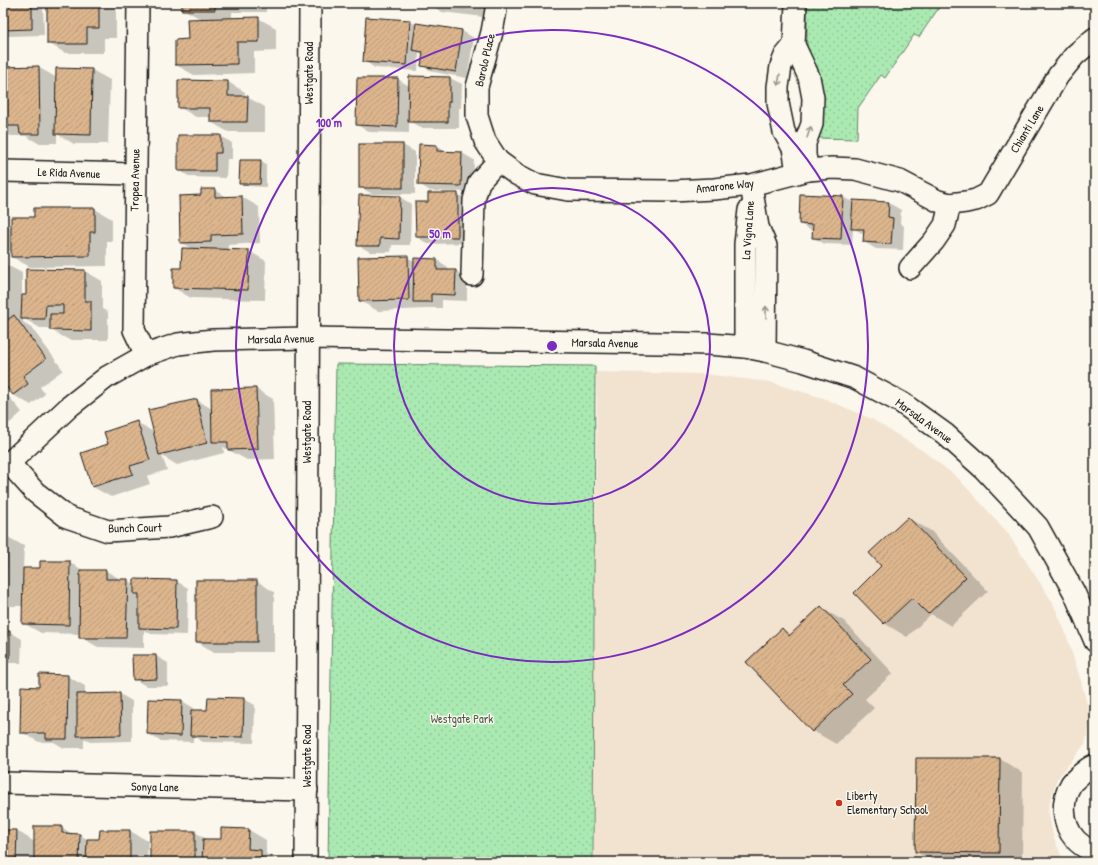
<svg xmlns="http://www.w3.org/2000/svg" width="1098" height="865" font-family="'Patrick Hand',sans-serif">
<defs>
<pattern id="park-dots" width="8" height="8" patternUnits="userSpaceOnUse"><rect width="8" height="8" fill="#aaeab2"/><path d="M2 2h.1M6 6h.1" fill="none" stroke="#92c898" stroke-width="1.8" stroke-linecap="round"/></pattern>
<pattern id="building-hatch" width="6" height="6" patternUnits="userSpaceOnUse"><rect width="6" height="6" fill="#dcb58d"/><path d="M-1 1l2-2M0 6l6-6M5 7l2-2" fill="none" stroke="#bc9b79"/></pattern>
</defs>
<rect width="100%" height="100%" fill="#fbf7ec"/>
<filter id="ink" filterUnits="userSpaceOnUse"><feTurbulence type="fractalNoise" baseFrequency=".025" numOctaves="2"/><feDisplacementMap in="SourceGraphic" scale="8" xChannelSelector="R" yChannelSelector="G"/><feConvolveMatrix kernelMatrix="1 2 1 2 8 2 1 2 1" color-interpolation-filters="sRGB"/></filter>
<g filter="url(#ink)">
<path fill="#f2e3d0" d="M596 372 704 374 769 382 823 398 872 419 923 451 958 478 1007 532 1053 603 1065 631 1081 681 1091 720 1085 744 1057 779 1048 809 1053 836 1064 862H594L593 728 597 402Z"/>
<g fill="url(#park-dots)" stroke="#638367">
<path d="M807 3H942L919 37 914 35 885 78 881 75 858 108 857 139 818 138 821 95 807 46Z"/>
<path d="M336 364 595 366 593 862H328Z"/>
</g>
<g fill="#0003">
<path d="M3 3H43L44 35 8 36 3 33Z"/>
<path d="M48 3H116V38H104V53H65L48 43Z"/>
<path d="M183 3H266V12H232V19L258 18 276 28V51L254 52V73L194 75 176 65 201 19 183 9Z"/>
<path d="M380 3H421V6Z"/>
<path d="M427 3H485L484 17 442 12Z"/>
<path d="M409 21 417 25V24L462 31 474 38 467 78 434 72 422 66 423 55 419 53 418 71 375 68 364 61Z"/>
<path d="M38 67 57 78V69L92 70 110 80 108 144H74L57 134V143H38L26 136H11L3 132V68Z"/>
<path d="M450 78 462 84 461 108H459V128H421L409 121V133L369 132 357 125 358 79H398L409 86Z"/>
<path d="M228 82 245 92V97H247L265 107V132H228L211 122V117H196L179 107Z"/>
<path d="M221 136 232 143V159H227L226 178 190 177 179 170Z"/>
<path d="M360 145H403L415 152V194H372L360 187Z"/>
<path d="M437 146 449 153H462L474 160 473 192 430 191 419 184Z"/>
<path d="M260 161 266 164V187L246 186 240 183Z"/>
<path d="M215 190 229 198 242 197 259 207 260 243 228 245V250L249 251 266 261 265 300 191 298 174 288 182 269 194 250 181 242 202 196Z"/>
<path d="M457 194 469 201 470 243 428 244 417 237Z"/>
<path d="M400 197 411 204 410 245H392L391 252H370L358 245Z"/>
<path d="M843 197 854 203V201L889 203 901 210 900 223 904 226 903 250 876 249 864 242 865 235 853 228 852 245 825 244 813 238 814 231H812L800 224Z"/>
<path d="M95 209 112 219V241H107V266L30 267 12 257V251H3V223L12 228 35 218Z"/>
<path d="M407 257 415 262 437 260 448 267V271H456L467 278V301L442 300V308H426V309L378 311 360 301Z"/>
<path d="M3 263 22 273V296H27L85 271 102 281V309L108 312V340H69L51 330V328H40L23 318V322L31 327 63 370 40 387 45 394 31 405 13 395 3 381V325L6 322H3Z"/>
<path d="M256 389 273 399 275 459 247 460 223 447 224 453 177 465 162 456 167 470 147 476 150 484 111 497 93 487 83 454 109 445 137 422 155 433 197 400 212 409Z"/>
<path d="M3 390 22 412 10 423 3 419Z"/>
<path d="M908 518 931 531 988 591 951 626 931 614 907 637 884 623 883 566Z"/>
<path d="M3 536H6L24 546 23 569H41V562H70L84 571H106L122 580H127L135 585 176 581 188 588 187 635 151 634 144 630V648L98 647 80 637V634L41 633 23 623V606H3Z"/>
<path d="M257 581 274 592V652H214L197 642Z"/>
<path d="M821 608 844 621 893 673 865 699 874 708 836 744 813 731 782 629 792 635Z"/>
<path d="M3 632H10L22 639 21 663H3Z"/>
<path d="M134 656H156L168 663V686H146L134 679Z"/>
<path d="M67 676 85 686V695L120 694 132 701V741L90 742 84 739V748H64L54 742H39L21 732Z"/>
<path d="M244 699 255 705 254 743 203 742 193 736V742L160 741 148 734 182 701 194 708V711H208Z"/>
<path d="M3 701 8 704 7 742H3Z"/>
<path d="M1000 759 1023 773 1022 862H934L916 852Z"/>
<path d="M61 827 74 835H80L89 840H100L101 831H130L148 841 147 862H3V831H17L35 842Z"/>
<path d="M249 830 266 840V854L278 861V862H151L195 832 208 840H222Z"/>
</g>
<g fill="url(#building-hatch)" stroke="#1c1c1c">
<path d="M3 3H32V29L3 30Z"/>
<path d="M47 3H99V28H87V44H47Z"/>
<rect x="182" y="3" width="33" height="7"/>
<path d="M430 3H467L466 8Z"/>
<path d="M259 17V42H237V64L175 65V40L188 39 187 19Z"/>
<path d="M366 17 410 20 407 65 363 62Z"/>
<path d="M416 23 462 30 456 72 421 66 423 52 412 50Z"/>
<path d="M39 66 40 134H20L19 126H3V67Z"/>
<path d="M56 68 92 69 91 135 55 134Z"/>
<path d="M409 76 450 77V102H448V122H408Z"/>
<path d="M357 78H398L397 127 356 125Z"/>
<path d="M178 80 228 81V96H248L247 122H210V108H178Z"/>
<path d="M178 135H221V153H215V171H178Z"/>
<rect x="359" y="144" width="44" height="44"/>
<path d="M419 144 437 145V151L462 152 461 186 418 185Z"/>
<path d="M240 160H261L260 184H239Z"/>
<path d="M201 189H215V197L242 196 243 234 211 235V242L180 243 179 196 201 195Z"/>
<path d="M428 193H458V237H416L415 202H428Z"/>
<path d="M800 194 843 196 841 239 812 238 813 225 799 224Z"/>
<path d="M359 195 400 196 399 239 380 238V246H357Z"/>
<path d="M853 200 889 202 888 217 893 218 891 244 863 242 864 229H851Z"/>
<path d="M34 208H95V232H90V256L11 257V217H34Z"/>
<path d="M182 248 249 250 248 290 173 288V268H181Z"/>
<path d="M408 256 409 300 359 301 358 257Z"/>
<path d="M414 258 437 259V270H456L455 295 431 294V302H413Z"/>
<path d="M3 262H4L6 312H3Z"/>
<path d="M26 269 85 270V301H91V331L50 330V314H63V305H46L45 319H21L22 295H26Z"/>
<path d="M14 315 46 359 23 376 28 384 13 395 3 383V323Z"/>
<path d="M256 388 258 449 228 450V442H212L211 389Z"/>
<path d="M197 399 207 443 159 455 148 410Z"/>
<path d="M137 421 150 460 130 466 133 474 92 487 81 453 108 444 104 432Z"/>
<path d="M908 517 966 577 928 614 912 598 884 624 854 593 881 566 869 553Z"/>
<path d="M3 535H7L5 597 3 596Z"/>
<path d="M40 561H70L69 625 22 624 23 568H40Z"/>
<path d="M80 570H106V579H128L126 638H79Z"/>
<path d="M134 579 177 580 176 629 139 628V594H134Z"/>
<rect x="196" y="580" width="61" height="62"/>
<path d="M821 606 871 659 843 685 852 694 812 732 746 662 782 628 789 636Z"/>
<rect x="3" y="631" width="7" height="26"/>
<path d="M132 655H156L157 679 133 680Z"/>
<path d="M39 674 68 675 67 739H46V733H20L21 686 39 687Z"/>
<path d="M120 693 121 735 77 736V694Z"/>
<path d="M208 697 244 698 243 737 190 736 191 710H207Z"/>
<path d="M148 699 182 700 181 736 147 734Z"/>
<path d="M916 758H1000L999 853 915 852Z"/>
<path d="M34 826H62V833L80 834 79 862H34Z"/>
<path d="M221 828 249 829 248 849 261 850V862H202L203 839H221Z"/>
<path d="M3 830H17L16 862H3Z"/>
<path d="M100 830H130V862H86L87 839H99Z"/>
<rect x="150" y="831" width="45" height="31"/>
</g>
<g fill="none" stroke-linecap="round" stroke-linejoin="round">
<g stroke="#1c1c1c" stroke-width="24">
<g id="street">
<path d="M138 3 134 330 146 355"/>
<path d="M496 3V10L492 32 477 87V116L485 141 498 161 516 174 535 184 568 190 672 191 714 189 751 185 808 170 832 168 855 169 900 181 938 201 950 204 966 202 976 200 988 194 1058 76 1075 55 1095 38"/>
<path d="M796 3 794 45 809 77 813 98 812 124 805 143V155L808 170"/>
<path d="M794 45 785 56 781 66 778 87V103L784 132 793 148 797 171"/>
<path d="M3 171 135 174"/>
<path d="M751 185 758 227 766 246 765 351"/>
<path d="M910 268 934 241 945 225 950 204"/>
<path d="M472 275 474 200 479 182 498 161"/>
<path d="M745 347V244L749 210"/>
<path d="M9 463 35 492 67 517 108 531 169 527 212 517"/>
<path d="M3 466 9 463 70 406 107 377 146 355 178 344 213 340 307 338 662 343 708 344 745 347 765 351 803 361 855 378 902 403 945 434 985 470 1038 527 1074 592 1095 641"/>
<path d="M1095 765C1089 767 1085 771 1080 775 1077 778 1073 781 1071 784 1061 801 1062 824 1075 839 1081 846 1088 849 1095 853"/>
<path d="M3 783 307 790"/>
<path d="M306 862 310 3"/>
</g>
</g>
<use href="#street" stroke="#fbf7ec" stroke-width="21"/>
</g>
<defs><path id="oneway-shaft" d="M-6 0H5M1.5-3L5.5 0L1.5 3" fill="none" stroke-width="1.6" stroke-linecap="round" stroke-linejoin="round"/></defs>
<g stroke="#97948e">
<use href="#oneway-shaft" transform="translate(779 80) rotate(99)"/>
<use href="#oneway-shaft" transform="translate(809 132) rotate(-71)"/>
<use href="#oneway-shaft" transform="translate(766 312) rotate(-90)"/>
</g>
</g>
<g fill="none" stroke="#7b2cbf" stroke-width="2">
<circle cx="552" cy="346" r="158"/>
<circle cx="552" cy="346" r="316"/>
</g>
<circle fill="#c8321e" stroke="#fbf7ec" stroke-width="1.5" cx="839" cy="803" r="4"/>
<g text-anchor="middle" stroke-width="3" stroke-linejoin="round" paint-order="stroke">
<g font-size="12" fill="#1c1c1c" stroke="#fbf7ec">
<text transform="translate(485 60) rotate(-77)" y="4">Barolo Place</text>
<text transform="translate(309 73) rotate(-90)" y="4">Westgate Road</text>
<text transform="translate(1027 129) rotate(-59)" y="4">Chianti Lane</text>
<text transform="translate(69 173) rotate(2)" y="4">Le Rida Avenue</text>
<text transform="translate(135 180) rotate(-89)" y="4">Tropea Avenue</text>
<text transform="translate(725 186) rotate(-6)" y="4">Amarone Way</text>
<text transform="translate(748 230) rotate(-86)" y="4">La Vigna Lane</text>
<text transform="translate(281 339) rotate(-1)" y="4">Marsala Avenue</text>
<text transform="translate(605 343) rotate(1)" y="4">Marsala Avenue</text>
<text transform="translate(924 421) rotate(36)" y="4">Marsala Avenue</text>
<text transform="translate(307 432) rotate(-90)" y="4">Westgate Road</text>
<text transform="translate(135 528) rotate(-1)" y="4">Bunch Court</text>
<text transform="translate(307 756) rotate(-90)" y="4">Westgate Road</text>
<text transform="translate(155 787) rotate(1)" y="4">Sonya Lane</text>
</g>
<g font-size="12" fill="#475a49" stroke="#fbf7ec">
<text x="462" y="723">Westgate Park</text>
</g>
<g font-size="12" fill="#1c1c1c" stroke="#fbf7ec" text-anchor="start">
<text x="847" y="800">Liberty<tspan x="847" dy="14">Elementary School</tspan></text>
</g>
</g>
<circle cx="552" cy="346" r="6" fill="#7b2cbf" stroke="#fbf7ec" stroke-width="2"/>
<g font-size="12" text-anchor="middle" font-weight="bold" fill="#7b2cbf" stroke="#fbf7ec" stroke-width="3" stroke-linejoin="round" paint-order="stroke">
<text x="329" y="127">100 m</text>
<text x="440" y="238">50 m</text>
</g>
<rect width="1098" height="865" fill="none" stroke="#fbf7ec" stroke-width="16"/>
<rect x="8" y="8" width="1082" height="849" fill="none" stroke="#1c1c1c" stroke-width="1.5" filter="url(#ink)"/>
</svg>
